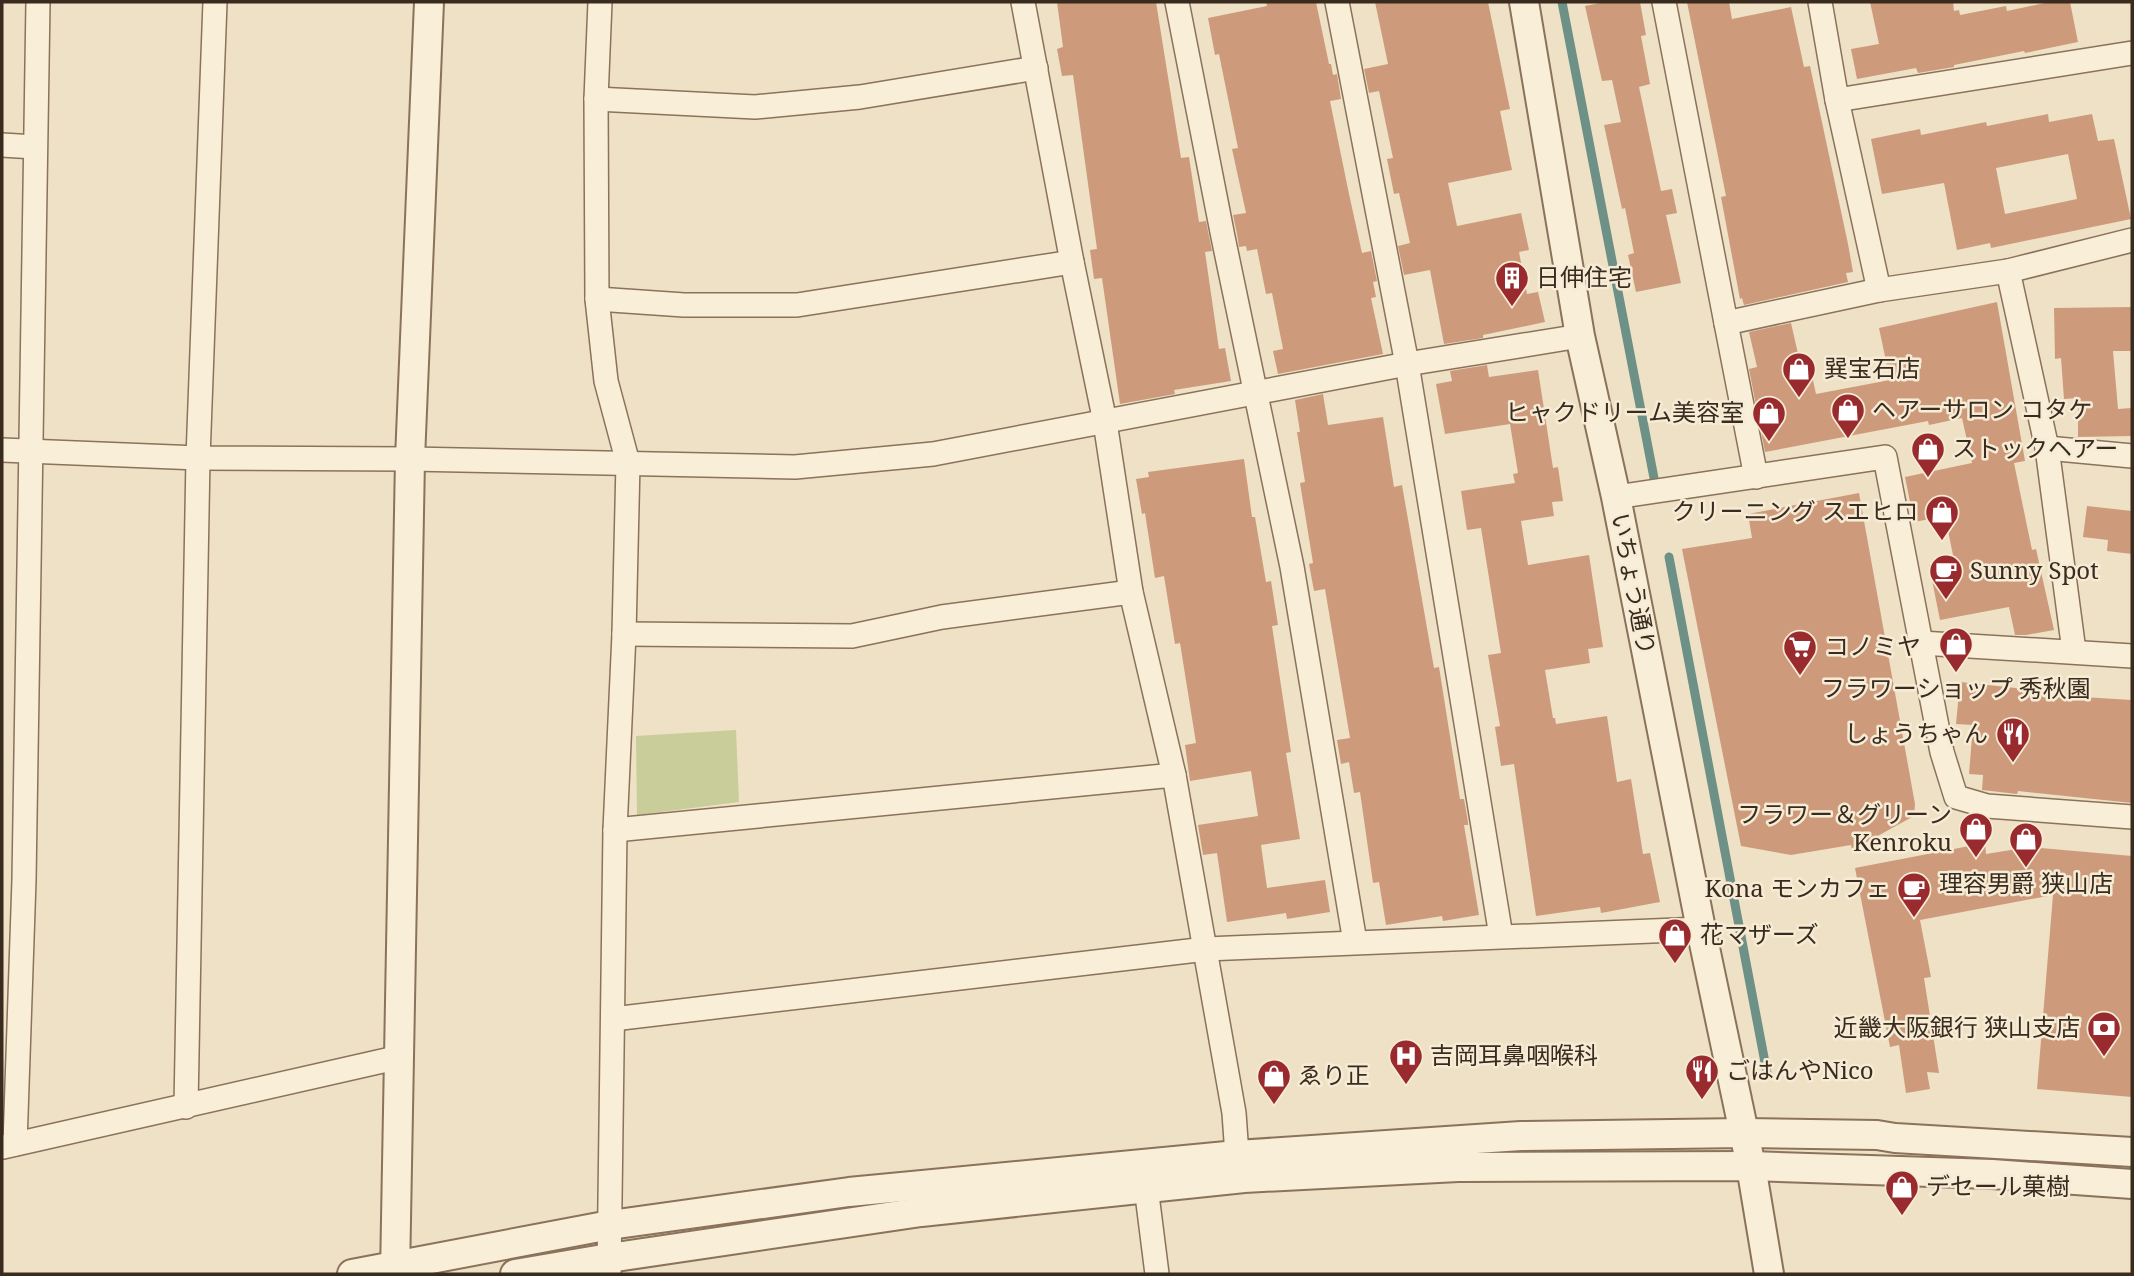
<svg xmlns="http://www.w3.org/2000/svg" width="2134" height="1276" font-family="'Noto Serif','Noto Sans JP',serif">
<rect width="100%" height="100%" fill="#eee1c5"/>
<path fill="#c8cd99" d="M736 730 739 802 637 815 636 736Z"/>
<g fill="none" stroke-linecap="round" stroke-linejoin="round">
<g stroke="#6d9087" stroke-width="9">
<path d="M1562 2 1654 478"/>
<path d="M1669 557 1767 1073"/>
</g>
</g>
<g fill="#cd9b7b" fill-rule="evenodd">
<path d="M1057 2H1156L1181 158 1189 157 1199 222 1206 221 1212 251 1205 252 1219 349 1225 348 1231 381 1174 390 1175 394 1120 404 1102 278 1094 279 1090 250 1097 249 1073 75 1062 76 1057 49 1063 47Z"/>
<path d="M1266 2H1316L1329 64H1331L1333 75 1337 74 1341 99 1330 101 1349 194 1362 253 1371 251 1377 281 1373 282 1376 297 1371 298 1383 354 1278 374 1273 351 1283 349 1272 293 1266 294 1257 249 1247 251 1246 246 1239 247 1237 234 1233 215 1246 213 1232 149 1238 148 1219 54 1215 55 1208 18 1267 6Z"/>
<path d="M1375 2H1488L1510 109 1500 111 1512 170 1448 183 1457 226 1521 213 1529 250 1519 252 1527 294 1538 292 1545 322 1483 335V338L1444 344 1430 270 1404 275 1398 246 1410 243 1399 193 1394 194 1387 159 1393 158 1379 91 1369 93 1364 69 1388 64Z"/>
<path d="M1605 2H1640L1646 35 1641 36 1650 84 1639 87 1661 191 1672 189 1677 213 1666 215 1681 283 1636 292 1628 255 1634 253 1625 208 1622 209 1604 125 1621 122 1612 80 1602 81 1585 6Z"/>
<path d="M1687 2H1729L1732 19 1791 7 1804 67 1810 66 1848 244 1853 272 1846 273 1848 282 1744 305 1742 298 1740 299 1721 197 1726 196Z"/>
<path d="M1870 2H1953L1954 11 1959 10 1960 15 2006 6 2007 11 2050 2H2070L2078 42 2025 53 2024 51 1954 65V67L1918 73 1916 68 1857 79 1851 49 1879 44Z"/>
<path d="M2048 114 2049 122 2092 114 2098 141 2114 139 2131 219 1991 248 1990 243 1957 250 1944 183 1882 194 1871 139 1920 129 1921 135 1986 122 1987 126ZM2068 154 2077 199 2005 214 1996 168Z"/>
<path d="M1997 302 2025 461 2014 463 2032 550 2036 549 2054 630 2026 635H2015L2009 607 1940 620 1929 565 1954 560 1945 516 1914 522 1905 477 1972 463 1962 418 1929 425 1928 421 1765 452 1749 369 1757 367 1749 332 1791 323 1799 358 1808 357 1816 394 1890 380 1879 328Z"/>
<path d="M2132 307V351H2113L2118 409 2132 408V436L2078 437V398L2064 399 2061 358 2055 359 2054 308Z"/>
<path d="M1487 365 1489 377 1538 370 1553 468 1558 467 1563 501 1552 502 1554 516 1521 521 1528 565 1589 555 1603 647 1588 649 1590 663 1545 670 1553 718H1555L1556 724 1607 716 1617 782 1631 779 1643 854 1650 853 1660 902 1601 913 1600 907 1536 916 1514 764 1501 766 1495 727 1500 726 1488 655 1501 653 1481 528 1467 530 1461 491 1515 483 1513 474 1518 473 1510 424 1445 434 1436 384 1452 381 1450 371Z"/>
<path d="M1323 394 1328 425 1383 417 1394 487 1402 485 1434 668 1439 667 1460 799H1464L1468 822V825H1464L1479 915 1443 921 1442 916 1386 925 1379 882 1373 883 1360 792 1354 793 1349 762 1341 764 1337 740 1350 738 1325 589 1314 591 1309 564 1313 563 1300 483 1305 482 1297 432H1300L1295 400Z"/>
<path d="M1244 459 1252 517H1255L1266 582 1271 581 1278 625 1272 626 1291 752 1286 753 1300 839 1261 845 1267 888 1325 880 1330 912 1287 919 1286 913 1227 922 1217 853 1203 855 1198 825 1258 816 1251 771 1190 781 1185 745 1196 743 1180 643 1175 644 1164 576 1155 578 1145 513 1142 514 1136 479 1149 477 1148 472Z"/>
<path d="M1859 493 1915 804 1914 816 1852 850 1851 845 1791 855 1741 846 1682 549 1752 538 1748 514Z"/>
<path d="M2087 506 2132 511V554L2107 551 2108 540 2083 537Z"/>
<path d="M1960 682 2025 689V692L2066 696 2132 700V803L2018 791 2017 794 1982 790 1983 775 1969 774 1973 725 1956 724Z"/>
<path d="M1985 843 1986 854 2029 847 2132 856V1097L2037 1089 2053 895 1920 920 1931 977 1924 978 1939 1073 1927 1072 1930 1089 1906 1093 1899 1045 1890 1047 1855 868Z"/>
</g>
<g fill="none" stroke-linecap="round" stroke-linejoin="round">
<g stroke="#8a725b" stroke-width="26">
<g id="minor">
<path d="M600 2 596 99 597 299 606 381 628 463 624 634 615 830 609 1274"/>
<path d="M1023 2 1072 262 1105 422 1131 592 1174 775 1234 1113 1237 1155"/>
<path d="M1177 2 1223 237 1292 567 1355 942"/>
<path d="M1337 2 1407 364 1501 936"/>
<path d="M1664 2 1726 323 1879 290"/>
<path d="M1820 2 1837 100 1879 290 2008 271 2132 240"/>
<path d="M596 99 755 107 860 97 1036 68"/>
<path d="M1837 100 2132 53"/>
<path d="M2 145 35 147"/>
<path d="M2008 271 2047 448 2074 651"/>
<path d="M597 299 684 305H797L1072 262"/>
<path d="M1726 323 1756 477"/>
<path d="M2047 448 2132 456"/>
<path d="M2 450 198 458 410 459 795 467 933 454 1407 364 1580 336"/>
<path d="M1616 497 1885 457 1942 752 1956 797 1987 806 2132 817"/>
<path d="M624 634 852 636 942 617 1131 592"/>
<path d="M1921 643 2132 656"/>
<path d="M615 830 1174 775"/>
<path d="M613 1019 1206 949 1701 929"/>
<path d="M186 1107 198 458 215 2"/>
<path d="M15 1144 24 880 38 2"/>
<path d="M3 1147 400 1057"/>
<path d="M1146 1187 1157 1274"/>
</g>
</g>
<g stroke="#8a725b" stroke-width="32">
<g id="tertiary">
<path d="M1524 2 1580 336 1616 497 1701 929 1751 1166 1769 1274"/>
<path d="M352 1274 610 1225 849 1192 1237 1155 1521 1136 1744 1133 1877 1135 1895 1138 2132 1152"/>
<path d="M395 1274 410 459 429 2"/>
<path d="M515 1274 609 1258 921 1212 1244 1178 1458 1167 1751 1166 1992 1174 2132 1184"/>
</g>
</g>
<use href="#minor" stroke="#f9eed8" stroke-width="23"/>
<use href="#tertiary" stroke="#f9eed8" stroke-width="28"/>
</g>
<defs>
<g id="building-pin" transform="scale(1.75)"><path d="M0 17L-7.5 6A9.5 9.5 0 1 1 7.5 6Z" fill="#992b2e" stroke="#f6ebd5"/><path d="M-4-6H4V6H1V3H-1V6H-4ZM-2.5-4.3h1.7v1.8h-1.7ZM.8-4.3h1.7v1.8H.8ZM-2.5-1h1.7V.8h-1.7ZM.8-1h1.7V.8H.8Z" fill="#fff"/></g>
<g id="shop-pin" transform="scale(1.75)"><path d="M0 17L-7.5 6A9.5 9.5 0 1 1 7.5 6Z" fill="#992b2e" stroke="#f6ebd5"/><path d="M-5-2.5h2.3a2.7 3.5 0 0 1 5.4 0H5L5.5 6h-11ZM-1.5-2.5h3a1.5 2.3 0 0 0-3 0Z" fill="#fff"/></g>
<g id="cafe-pin" transform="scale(1.75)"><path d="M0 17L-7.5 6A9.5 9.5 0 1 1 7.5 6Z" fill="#992b2e" stroke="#f6ebd5"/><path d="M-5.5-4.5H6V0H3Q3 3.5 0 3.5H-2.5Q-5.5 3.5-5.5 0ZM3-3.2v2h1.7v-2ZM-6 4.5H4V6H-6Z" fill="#fff"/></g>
<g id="supermarket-pin" transform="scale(1.75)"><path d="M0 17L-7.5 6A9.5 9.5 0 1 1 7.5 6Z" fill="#992b2e" stroke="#f6ebd5"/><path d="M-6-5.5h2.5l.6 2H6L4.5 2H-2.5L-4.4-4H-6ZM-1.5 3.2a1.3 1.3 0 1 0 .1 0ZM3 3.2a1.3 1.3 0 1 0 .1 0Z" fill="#fff"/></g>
<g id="restaurant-pin" transform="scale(1.75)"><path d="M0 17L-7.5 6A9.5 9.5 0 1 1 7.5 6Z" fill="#992b2e" stroke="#f6ebd5"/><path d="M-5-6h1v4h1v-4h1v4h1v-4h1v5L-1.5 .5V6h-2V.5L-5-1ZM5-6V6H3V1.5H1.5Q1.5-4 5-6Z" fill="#fff"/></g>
<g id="bank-pin" transform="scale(1.75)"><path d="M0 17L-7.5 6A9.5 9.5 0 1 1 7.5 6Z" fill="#992b2e" stroke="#f6ebd5"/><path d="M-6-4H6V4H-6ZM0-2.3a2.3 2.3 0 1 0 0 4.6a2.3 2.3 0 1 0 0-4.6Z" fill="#fff"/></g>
<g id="hospital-pin" transform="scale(1.75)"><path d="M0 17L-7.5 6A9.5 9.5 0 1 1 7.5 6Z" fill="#992b2e" stroke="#f6ebd5"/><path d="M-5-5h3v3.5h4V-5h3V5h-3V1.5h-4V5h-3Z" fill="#fff"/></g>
</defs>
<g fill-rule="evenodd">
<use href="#building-pin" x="1512" y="278"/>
<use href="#shop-pin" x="1799" y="369"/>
<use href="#shop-pin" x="1848" y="410"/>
<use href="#shop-pin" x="1769" y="413"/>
<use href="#shop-pin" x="1928" y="449"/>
<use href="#shop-pin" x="1942" y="512"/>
<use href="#cafe-pin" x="1946" y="571"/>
<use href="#shop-pin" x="1956" y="644"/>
<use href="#supermarket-pin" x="1800" y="647"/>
<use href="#restaurant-pin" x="2013" y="734"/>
<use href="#shop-pin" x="1976" y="829"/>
<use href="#shop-pin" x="2026" y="839"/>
<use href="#cafe-pin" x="1914" y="889"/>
<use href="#shop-pin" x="1675" y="935"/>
<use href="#bank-pin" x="2104" y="1028"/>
<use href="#hospital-pin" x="1406" y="1056"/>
<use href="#restaurant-pin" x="1702" y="1071"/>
<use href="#shop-pin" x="1274" y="1076"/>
<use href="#shop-pin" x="1902" y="1187"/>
</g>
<g text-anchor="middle" stroke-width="5" stroke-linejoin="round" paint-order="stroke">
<g font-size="24" fill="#3a2b1f" stroke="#f6ebd5" text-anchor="start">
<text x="1536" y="286">日伸住宅</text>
<text x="1824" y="377">巽宝石店</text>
<text x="1872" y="418">ヘアーサロン コタケ</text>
<text x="1744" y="421" text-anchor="end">ヒャクドリーム美容室</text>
<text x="1952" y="457">ストックヘアー</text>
<text x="1918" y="520" text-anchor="end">クリーニング スエヒロ</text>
<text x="1970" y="579">Sunny Spot</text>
<text x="1825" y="655">コノミヤ</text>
<text x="1956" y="697" text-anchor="middle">フラワーショップ 秀秋園</text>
<text x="1988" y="742" text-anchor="end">しょうちゃん</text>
<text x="1952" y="823" text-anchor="end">フラワー＆グリーン<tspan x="1952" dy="28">Kenroku</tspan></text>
<text x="2026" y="892" text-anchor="middle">理容男爵 狭山店</text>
<text x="1890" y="897" text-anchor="end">Kona モンカフェ</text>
<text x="1700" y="943">花マザーズ</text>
<text x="2080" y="1036" text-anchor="end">近畿大阪銀行 狭山支店</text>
<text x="1430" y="1064">吉岡耳鼻咽喉科</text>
<text x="1726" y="1079">ごはんやNico</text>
<text x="1298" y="1084">ゑり正</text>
<text x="1926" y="1195">デセール菓樹</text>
</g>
<g font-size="24" fill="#3a2b1f" stroke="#f6ebd5">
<text transform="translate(1633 584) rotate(79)" y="8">いちょう通り</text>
</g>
</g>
<rect width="2134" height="1276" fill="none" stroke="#3a2b1f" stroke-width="7"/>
</svg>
